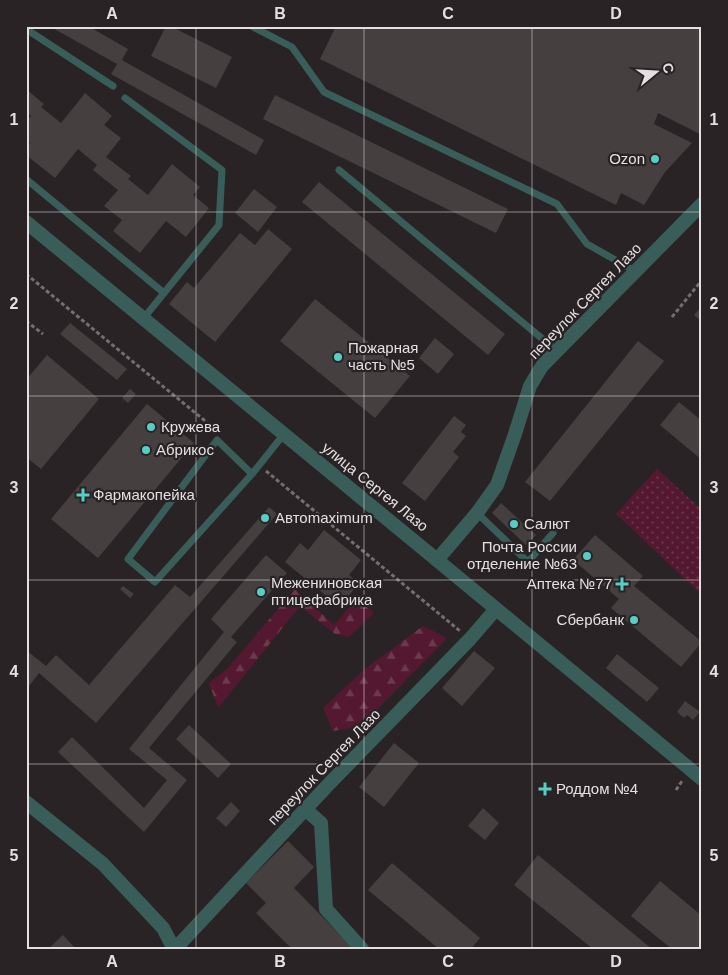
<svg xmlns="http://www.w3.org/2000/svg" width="728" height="975" font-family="Helvetica,sans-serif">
<defs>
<pattern id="grass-dots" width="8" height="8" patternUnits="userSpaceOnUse" patternTransform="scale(1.25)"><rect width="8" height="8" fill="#541930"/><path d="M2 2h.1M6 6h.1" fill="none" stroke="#6c3a4e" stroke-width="1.8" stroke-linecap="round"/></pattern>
<pattern id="forest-firs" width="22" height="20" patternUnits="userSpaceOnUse" patternTransform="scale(1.25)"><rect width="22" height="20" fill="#541930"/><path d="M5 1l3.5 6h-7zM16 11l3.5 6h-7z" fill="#6c3a4e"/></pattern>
</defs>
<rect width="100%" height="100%" fill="#292325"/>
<path fill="url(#grass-dots)" d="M657 469 702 510V595L616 514Z"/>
<g fill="url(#forest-firs)">
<path d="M295 589 334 625 357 598 374 613 349 637 335 634 300 606 218 708 209 683 228 668Z"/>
<path d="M423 626 447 638 361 726 333 731 323 708 365 669Z"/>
</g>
<g fill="#453f40">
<path d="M49 26H88L128 49 122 60 264 140 256 155 111 74 117 64Z"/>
<path d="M166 26H170L232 57 216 88 151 56Z"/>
<path d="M336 26H702V135L658 113 654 124 692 143 665 172 644 205 621 193 616 205 320 59Z"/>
<path d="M26 89 44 104 41 107 61 123 85 93 112 116 104 125 121 138 106 157 131 176 128 179 148 195 172 164 200 187 193 195 209 208 186 237 166 221 140 253 113 231 122 220 104 206 118 190 93 170 97 165 78 149 55 178 26 155V148L30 143 26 140V122L31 116 26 112Z"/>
<path d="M275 95 508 209 496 233 263 119Z"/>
<path d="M319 182 505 334 488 355 302 202Z"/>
<path d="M254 189 277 207 258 232 235 213Z"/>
<path d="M268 229 292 249 215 342 169 304 187 282 194 288 240 233 255 245Z"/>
<path d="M315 299 410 376 375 418 280 341Z"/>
<path d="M702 306V322L694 315Z"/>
<path d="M70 323 127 369 117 380 60 334Z"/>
<path d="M435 338 454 354 438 374 419 358Z"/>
<path d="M638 341 664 361 550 501 525 482Z"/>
<path d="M47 355 99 399 41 469 26 457V380Z"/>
<path d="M130 389 136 394 128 403 122 398Z"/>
<path d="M679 402 702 421V460L660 425Z"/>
<path d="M147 404 194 443 98 558 51 519Z"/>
<path d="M454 416 466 425 461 432 466 436 453 452 459 457 425 501 402 483Z"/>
<path d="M501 503 536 535 526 545 492 513Z"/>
<path d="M269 507 277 514 96 723 39 673 26 690V650L46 666 56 655 89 685 175 585 190 597Z"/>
<path d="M324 530 361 560 349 575 359 583 340 607 285 562 300 543 308 550Z"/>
<path d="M595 535 643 576 634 586 702 642 681 667 611 608 619 599 573 560Z"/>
<path d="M266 555 287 573 231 637 237 642 149 748 187 780 144 832 58 752 72 737 144 808 167 780 129 749 224 632 211 619Z"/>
<path d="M123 586 134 594 130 598 120 589Z"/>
<path d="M474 651 495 668 462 706 442 688Z"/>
<path d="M617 654 659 688 647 702 606 668Z"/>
<path d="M685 701 700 712 693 720 687 715 684 718 677 712Z"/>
<path d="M189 725 231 764 218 778 176 739Z"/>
<path d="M394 743 419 763 384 807 359 787Z"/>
<path d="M231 802 240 811 226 827 216 818Z"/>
<path d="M483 808 499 823 485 840 468 826Z"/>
<path d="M288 841 314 867 294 888 354 949H292L256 913 266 903 246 883Z"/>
<path d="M538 855 652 949H593L514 885Z"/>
<path d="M392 863 480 938 471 949H439L368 890Z"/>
<path d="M660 881 702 916V949H672L631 916Z"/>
<path d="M63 935 76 949H48Z"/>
</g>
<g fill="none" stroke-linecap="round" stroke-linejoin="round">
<g stroke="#736e70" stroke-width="3" stroke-dasharray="4 2.5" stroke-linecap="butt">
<path d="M26 274 215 429"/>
<path d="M672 317 702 280"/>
<path d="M26 321 43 334"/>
<path d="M266 471 460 631"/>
<path d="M676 790 682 781"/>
</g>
<g stroke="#395d59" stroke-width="7">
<path d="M251 26 292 47 324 92 557 204 587 244 635 271"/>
<path d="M26 29 113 86"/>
<path d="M125 98 222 170 219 225 143 319"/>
<path d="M339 170 557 351"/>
<path d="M26 179 164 293"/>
<path d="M252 474 217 440 128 559 155 582 252 474 284 434"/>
<path d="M477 513 528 562 553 533"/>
</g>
<g stroke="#395d59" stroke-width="14">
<path d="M437 560 477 513 497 485 515 434 530 386 542 366 702 204"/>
<path d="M26 802 103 864 163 928 174 949"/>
<path d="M305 809 321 823 326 909 362 949"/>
<path d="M175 949 327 786 470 639 496 609"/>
</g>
<path stroke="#395d59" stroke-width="14" d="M26 222 437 560 702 779"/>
</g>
<path fill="none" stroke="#e4e0e1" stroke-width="1" stroke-opacity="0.55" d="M196 26V949M364 26V949M532 26V949M26 212H702M26 396H702M26 580H702M26 764H702"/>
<g fill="#56cec3" stroke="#292325" stroke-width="2">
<circle cx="655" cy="159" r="5"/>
<circle cx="338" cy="357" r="5"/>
<circle cx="151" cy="427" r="5"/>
<circle cx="146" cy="450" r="5"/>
<path d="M80.5 487.5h5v5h5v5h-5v5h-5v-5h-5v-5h5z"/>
<circle cx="265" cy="518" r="5"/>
<circle cx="514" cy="524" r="5"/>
<circle cx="587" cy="556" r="5"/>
<path d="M619.5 576.5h5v5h5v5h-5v5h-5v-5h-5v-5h5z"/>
<circle cx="261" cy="592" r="5"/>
<circle cx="634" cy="620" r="5"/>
<path d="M542.5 781.5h5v5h5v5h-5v5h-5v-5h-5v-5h5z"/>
</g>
<g text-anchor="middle" stroke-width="4.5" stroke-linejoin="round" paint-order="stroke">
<g font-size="15" fill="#e4e0e1" stroke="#292325" text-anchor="start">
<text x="645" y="164" text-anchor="end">Ozon</text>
<text x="348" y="353">Пожарная<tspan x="348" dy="17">часть №5</tspan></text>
<text x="161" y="432">Кружева</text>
<text x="156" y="455">Абрикос</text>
<text x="93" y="500">Фармакопейка</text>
<text x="275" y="523">Автоmaximum</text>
<text x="524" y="529">Салют</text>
<text x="577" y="552" text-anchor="end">Почта России<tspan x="577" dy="17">отделение №63</tspan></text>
<text x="271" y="588">Межениновская<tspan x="271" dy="17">птицефабрика</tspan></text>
<text x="612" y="589" text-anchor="end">Аптека №77</text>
<text x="624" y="625" text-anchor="end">Сбербанк</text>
<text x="556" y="794">Роддом №4</text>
</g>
<g font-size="15" fill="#e4e0e1" stroke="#292325">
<text transform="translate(585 301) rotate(-46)" y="5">переулок Сергея Лазо</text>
<text transform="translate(375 487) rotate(39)" y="5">улица Сергея Лазо</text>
<text transform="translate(324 767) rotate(-46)" y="5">переулок Сергея Лазо</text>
</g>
</g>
<rect width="728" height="975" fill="none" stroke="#292325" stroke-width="55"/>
<g transform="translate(656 72) rotate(72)" stroke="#292325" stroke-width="4" paint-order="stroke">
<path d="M0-4L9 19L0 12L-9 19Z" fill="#e4e0e1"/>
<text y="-8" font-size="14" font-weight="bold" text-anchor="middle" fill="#e4e0e1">С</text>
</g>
<rect x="28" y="28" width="672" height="920" fill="none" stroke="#e4e0e1" stroke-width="2"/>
<g font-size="16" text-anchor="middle" font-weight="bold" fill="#e4e0e1">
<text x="112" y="19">A</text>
<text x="280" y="19">B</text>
<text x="448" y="19">C</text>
<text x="616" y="19">D</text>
<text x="14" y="125">1</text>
<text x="714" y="125">1</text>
<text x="14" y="309">2</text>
<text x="714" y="309">2</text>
<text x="14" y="493">3</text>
<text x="714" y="493">3</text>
<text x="14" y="677">4</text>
<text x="714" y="677">4</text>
<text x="14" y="861">5</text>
<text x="714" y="861">5</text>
<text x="112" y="967">A</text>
<text x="280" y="967">B</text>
<text x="448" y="967">C</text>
<text x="616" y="967">D</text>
</g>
</svg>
